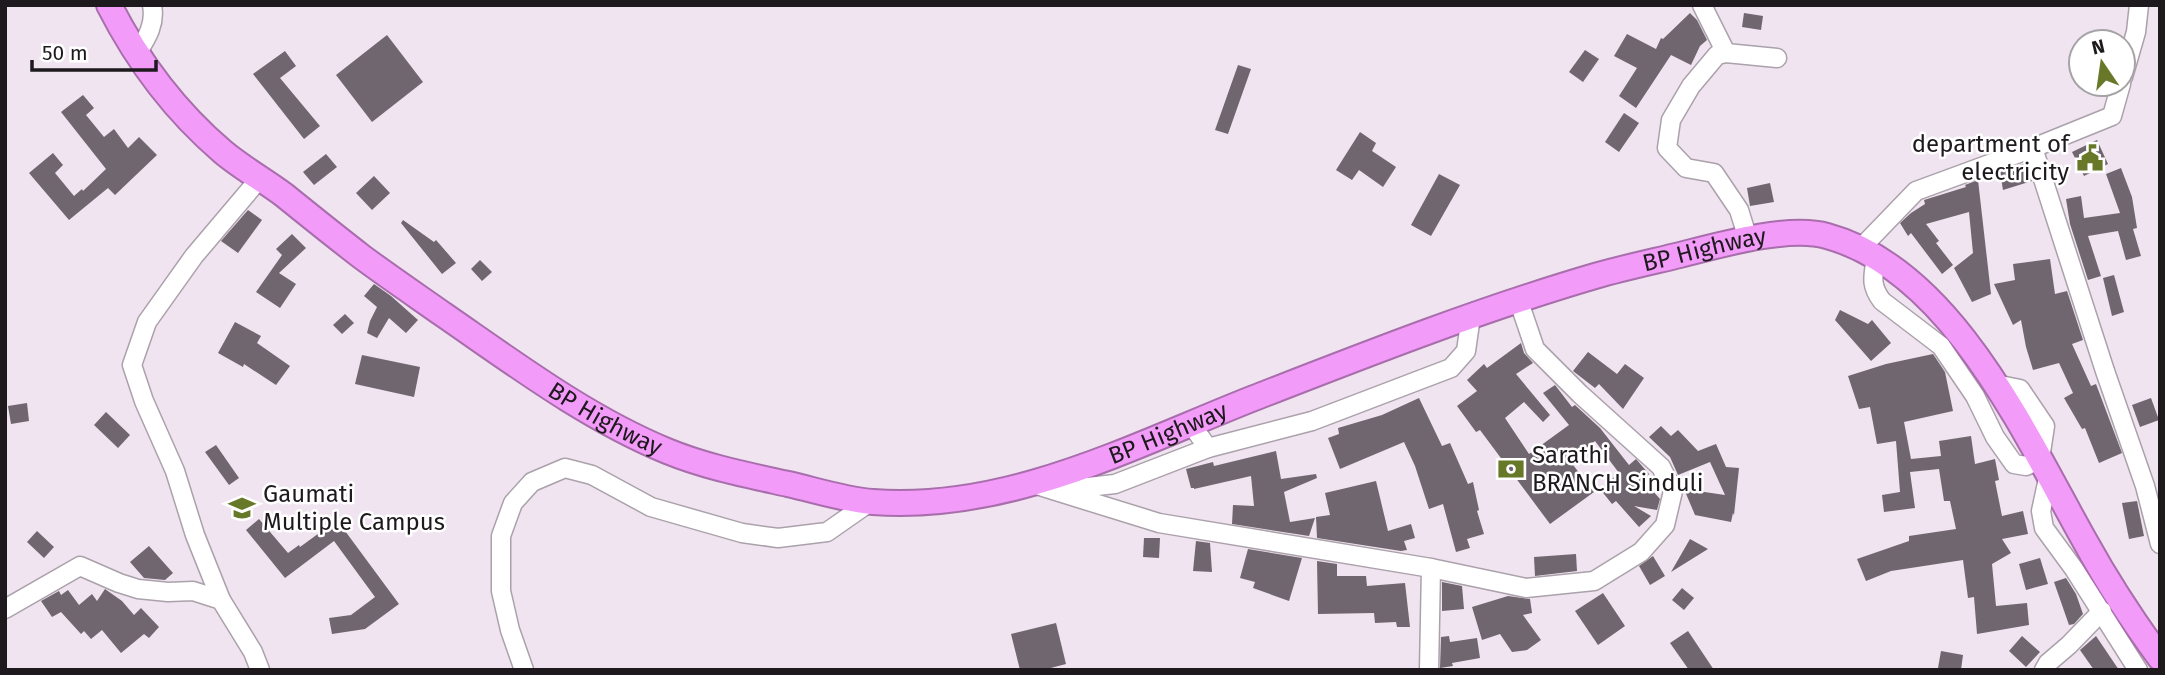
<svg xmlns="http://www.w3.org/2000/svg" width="2165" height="675" font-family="'Fira Sans',sans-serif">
<rect width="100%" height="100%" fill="#efe4ef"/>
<g fill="#6f666f">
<path d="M1690 13 1697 20 1707 40 1700 46 1691 65 1671 55 1636 108 1619 96 1637 68 1614 56 1627 34 1656 49 1661 38 1663 39Z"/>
<path d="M1744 13 1763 16 1761 30 1742 27Z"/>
<path d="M387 35 423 82 372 122 336 75Z"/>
<path d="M1585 50 1599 59 1583 82 1569 72Z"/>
<path d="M285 51 296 66 280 78 320 126 304 139 253 74Z"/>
<path d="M1238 65 1251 69 1228 134 1215 130Z"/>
<path d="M83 95 94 108 86 115 104 137 114 129 128 148 139 137 157 155 115 195 108 188 69 220 29 173 53 153 63 165 55 173 74 196 82 189 83 191 106 169 61 112Z"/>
<path d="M1624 113 1639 123 1619 152 1605 142Z"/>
<path d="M1360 132 1376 143 1372 151 1396 167 1383 187 1359 170 1352 180 1336 170Z"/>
<path d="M2097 140 2108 164 2084 176 2072 152Z"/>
<path d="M326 154 337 167 314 185 303 172Z"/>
<path d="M2026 163 2032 181 2003 190 2000 172Z"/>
<path d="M2121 168 2132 197 2137 228 2133 229 2141 256 2126 260 2118 231 2088 236 2101 276 2088 280 2070 224 2066 199 2081 196 2084 218 2120 213 2106 174Z"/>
<path d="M1439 174 1460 185 1431 236 1411 225Z"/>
<path d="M374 176 390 193 372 210 356 193Z"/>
<path d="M1978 180 1991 294 1972 302 1954 268 1973 253 1969 212 1926 224 1939 241 1936 243 1953 265 1942 274 1911 233 1908 236 1900 223 1911 213 1925 204 1924 200 1966 187 1965 185Z"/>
<path d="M1770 183 1774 202 1750 206 1747 188Z"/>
<path d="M248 210 262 220 238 253 221 241Z"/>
<path d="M403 220 434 242 436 240 456 263 442 274 401 223Z"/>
<path d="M292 234 306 248 279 273 296 284 280 308 256 292 282 255 276 249Z"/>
<path d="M2050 259 2055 294 2067 291 2083 340 2072 344 2091 386 2096 384 2122 453 2099 463 2085 428 2082 429 2064 398 2073 393 2059 363 2033 370 2026 347 2021 320 2013 325 1994 284 2015 280 2013 264Z"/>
<path d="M480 260 492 272 482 281 471 269Z"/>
<path d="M2114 275 2124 312 2112 316 2103 278Z"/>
<path d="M374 284 391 296 418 320 406 333 389 318 377 338 367 333 370 321 377 307 364 296Z"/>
<path d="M1840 310 1868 324 1872 320 1891 343 1871 361 1835 320Z"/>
<path d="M345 314 354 323 342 334 333 325Z"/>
<path d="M235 322 261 336 257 343 290 366 276 385 244 364 243 367 218 353Z"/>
<path d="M1521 343 1524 353 1533 363 1516 374 1550 415 1543 422 1524 402 1505 418 1529 454 1569 425 1543 393 1555 385 1572 407 1575 405 1600 428 1629 465 1636 459 1649 474 1643 480 1660 499 1657 510 1634 506 1651 516 1639 527 1616 501 1612 504 1600 489 1619 473 1595 441 1570 461 1594 492 1550 524 1480 430 1476 432 1457 406 1477 391 1467 380 1484 364 1487 368Z"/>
<path d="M1588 352 1617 374 1625 364 1644 378 1623 409 1599 384 1595 388 1573 371Z"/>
<path d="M1933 354 1945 372 1953 411 1904 422 1911 459 1941 456 1939 441 1971 436 1975 464 1995 459 1999 480 1995 481 2002 516 2023 511 2028 534 2002 539 2011 553 1992 564 1996 606 2027 603 2029 625 1977 634 1974 597 1968 598 1963 560 1891 571 1866 581 1857 559 1909 541V536L1956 529 1950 501H1944L1939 469 1910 472 1915 508 1884 512 1882 495 1900 492 1896 441 1877 444 1870 407 1859 409 1848 376 1886 364Z"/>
<path d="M362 355 420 367 414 397 355 384Z"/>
<path d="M1419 398 1442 446 1450 443 1468 484 1473 482 1479 510 1477 511 1484 534 1467 539 1470 548 1456 552 1443 504 1429 509 1415 466 1404 442 1340 469 1328 438 1339 434 1338 428 1382 415Z"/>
<path d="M2151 398 2159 420 2140 427 2132 405Z"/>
<path d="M27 403 29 421 11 424 8 406Z"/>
<path d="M106 412 130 435 118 448 94 425Z"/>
<path d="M1661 426 1671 436 1678 430 1698 451 1716 444 1726 467 1739 468 1734 515 1733 513 1731 522 1695 515 1684 489 1725 495 1710 462 1678 475 1670 457 1649 437Z"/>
<path d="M216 445 239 478 229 485 205 452Z"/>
<path d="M1276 451 1281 479 1316 474 1317 478 1284 492 1290 522 1315 518 1309 536 1232 524 1233 505 1254 506 1251 476 1194 489V488H1191L1186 469 1213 462 1214 466Z"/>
<path d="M1376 481 1388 531 1411 524 1415 538 1404 541 1407 550 1401 551 1317 538 1316 517 1330 515 1325 493Z"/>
<path d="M2137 501 2144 536 2129 539 2122 503Z"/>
<path d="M259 519 288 553 299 545 300 547 337 520 399 604 365 629 332 634 329 618 351 615 375 597 334 541 285 578 246 530Z"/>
<path d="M37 531 54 547 44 558 27 542Z"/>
<path d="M1144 538H1160L1159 558 1143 557Z"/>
<path d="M1690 539 1708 549 1671 572Z"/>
<path d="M1196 541 1210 543 1212 572 1193 571Z"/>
<path d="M149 546 173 573 165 580 144 578 130 562Z"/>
<path d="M1248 549 1302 558 1289 601 1253 588 1255 582 1240 578Z"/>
<path d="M1576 554 1577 571 1535 576 1534 557Z"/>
<path d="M1653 556 1665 576 1650 585 1639 566Z"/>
<path d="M2040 558 2048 584 2026 590 2019 564Z"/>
<path d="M1317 561 1337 564V576H1366L1367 586 1405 583 1410 627H1397L1396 622 1375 623 1374 613 1318 614Z"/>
<path d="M2066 578 2076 594 2083 614 2074 624 2069 625 2054 582Z"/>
<path d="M1442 582 1462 586 1464 609 1442 611Z"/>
<path d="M1682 588 1694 598 1684 610 1672 600Z"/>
<path d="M105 589 122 601 134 615 141 608 159 627 149 638 144 634 121 653 102 630 91 639 84 631 81 634 61 612 52 617 41 601 59 591 61 595 68 590 79 605 92 594 97 601Z"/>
<path d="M1603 593 1625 626 1598 645 1575 611Z"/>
<path d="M1508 596 1530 599 1532 613 1523 615 1541 640 1527 650 1512 652 1500 634 1482 640 1472 607Z"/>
<path d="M1056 623 1066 664 1043 670H1020L1011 634Z"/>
<path d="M1688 631 1714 670H1689L1670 643Z"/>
<path d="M1449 636 1450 642 1477 638 1480 658 1452 663 1453 666 1440 668 1441 637Z"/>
<path d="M2022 636 2040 652 2026 667 2009 651Z"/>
<path d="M2096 636 2119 670H2094L2080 650Z"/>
<path d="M1941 651 1963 655 1961 670 1938 668Z"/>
</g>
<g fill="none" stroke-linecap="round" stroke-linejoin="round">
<g stroke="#aba1ab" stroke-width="21">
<g id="minor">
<path d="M1702 5 1726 53"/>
<path d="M136 55C146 39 156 25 152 5"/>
<path d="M2123 77 2136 32 2139 5"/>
<path d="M2033 148 2105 371 2145 486 2160 544"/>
<path d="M1748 239 1739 210 1714 173 1686 168 1667 148 1671 120 1691 86 1717 55 1726 53 1777 58"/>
<path d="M1860 249 1916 191 2033 148 2112 116 2121 84"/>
<path d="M1876 258C1873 277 1870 285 1882 301L1941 346 1975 396 1995 437 2014 464 2026 466 2040 459 2045 426 2020 389 1995 384"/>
<path d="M1191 424 1208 448 1312 421 1451 368 1466 351 1471 316"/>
<path d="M2049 474 2041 511 2044 528 2074 569 2138 670"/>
<path d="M1030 483 1159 523 1431 568 1526 588 1594 581 1641 552 1665 525 1673 491 1661 467 1580 394 1535 349 1518 299"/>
<path d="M1061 490 1115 484 1208 448"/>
<path d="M221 600 195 535 175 471 144 401 132 365 147 322 194 256 260 178"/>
<path d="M5 609 80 566 119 583 138 589 168 592 193 591 221 600 253 652 260 670"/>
<path d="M524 670 510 630 501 591V536L513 503 532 482 565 468 592 475 651 507 742 533 778 538 827 532 870 502"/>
<path d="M1429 670 1431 568"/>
<path d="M2044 670 2048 663 2069 645 2102 611"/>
</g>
</g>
<g stroke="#a86eac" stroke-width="28">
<g id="highway">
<path id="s1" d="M109 5C137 60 176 112 223 152 242 168 264 180 284 195 310 216 336 237 362 257 389 277 417 296 444 315 515 364 587 418 667 451 706 467 747 475 788 484 815 490 845 500 873 502 1009 512 1132 446 1254 398 1367 354 1479 310 1595 276 1623 268 1651 262 1680 255 1719 245 1789 225 1827 236 1953 270 2027 439 2086 543 2108 583 2133 621 2160 658"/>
</g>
</g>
<use href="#minor" stroke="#fff" stroke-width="18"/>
<use href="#highway" stroke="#f39bf9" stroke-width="24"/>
</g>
<defs>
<g id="civic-bare" transform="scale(2.1)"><path d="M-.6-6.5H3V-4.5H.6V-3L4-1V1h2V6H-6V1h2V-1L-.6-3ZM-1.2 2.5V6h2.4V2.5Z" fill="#677928" stroke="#fff" stroke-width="2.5" paint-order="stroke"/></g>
<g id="bank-bare" transform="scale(2.1)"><path d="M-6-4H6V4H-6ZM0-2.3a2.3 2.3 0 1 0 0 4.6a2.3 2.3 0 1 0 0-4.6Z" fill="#677928" stroke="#fff" stroke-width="2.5" paint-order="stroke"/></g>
<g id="university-bare" transform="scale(2.1)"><path d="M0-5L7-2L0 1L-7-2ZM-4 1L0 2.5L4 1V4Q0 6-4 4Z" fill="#677928" stroke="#fff" stroke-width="2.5" paint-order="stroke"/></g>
</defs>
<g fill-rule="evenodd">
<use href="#civic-bare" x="2090" y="158"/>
<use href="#bank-bare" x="1511" y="469"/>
<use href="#university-bare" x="242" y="508"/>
</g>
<g text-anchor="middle" stroke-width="5" stroke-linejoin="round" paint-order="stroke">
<g font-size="24" fill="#1d191d" stroke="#fff" text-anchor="start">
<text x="2069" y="152" text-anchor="end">department of<tspan x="2069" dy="28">electricity</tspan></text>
<text x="1532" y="463">Sarathi<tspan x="1532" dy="28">BRANCH Sinduli</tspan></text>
<text x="263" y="502">Gaumati<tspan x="263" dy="28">Multiple Campus</tspan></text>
</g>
<g font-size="24" fill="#1d191d" stroke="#fff">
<text dy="8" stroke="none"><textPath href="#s1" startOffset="1810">BP Highway</textPath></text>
<text dy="8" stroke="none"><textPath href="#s1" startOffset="654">BP Highway</textPath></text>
<text dy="8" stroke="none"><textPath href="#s1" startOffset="1242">BP Highway</textPath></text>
</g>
</g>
<rect width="2165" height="675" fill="none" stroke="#1d191d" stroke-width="14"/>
<g transform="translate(2102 63) rotate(347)"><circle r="33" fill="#ffffff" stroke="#a5a3a5" stroke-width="2"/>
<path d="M0-5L12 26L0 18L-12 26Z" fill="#677928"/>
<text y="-10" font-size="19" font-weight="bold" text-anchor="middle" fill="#1d191d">N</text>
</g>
<path d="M32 60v10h124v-10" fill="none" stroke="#1d191d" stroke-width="3.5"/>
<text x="42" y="60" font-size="21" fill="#1d191d" stroke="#ffffff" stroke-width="5" paint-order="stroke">50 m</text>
</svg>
